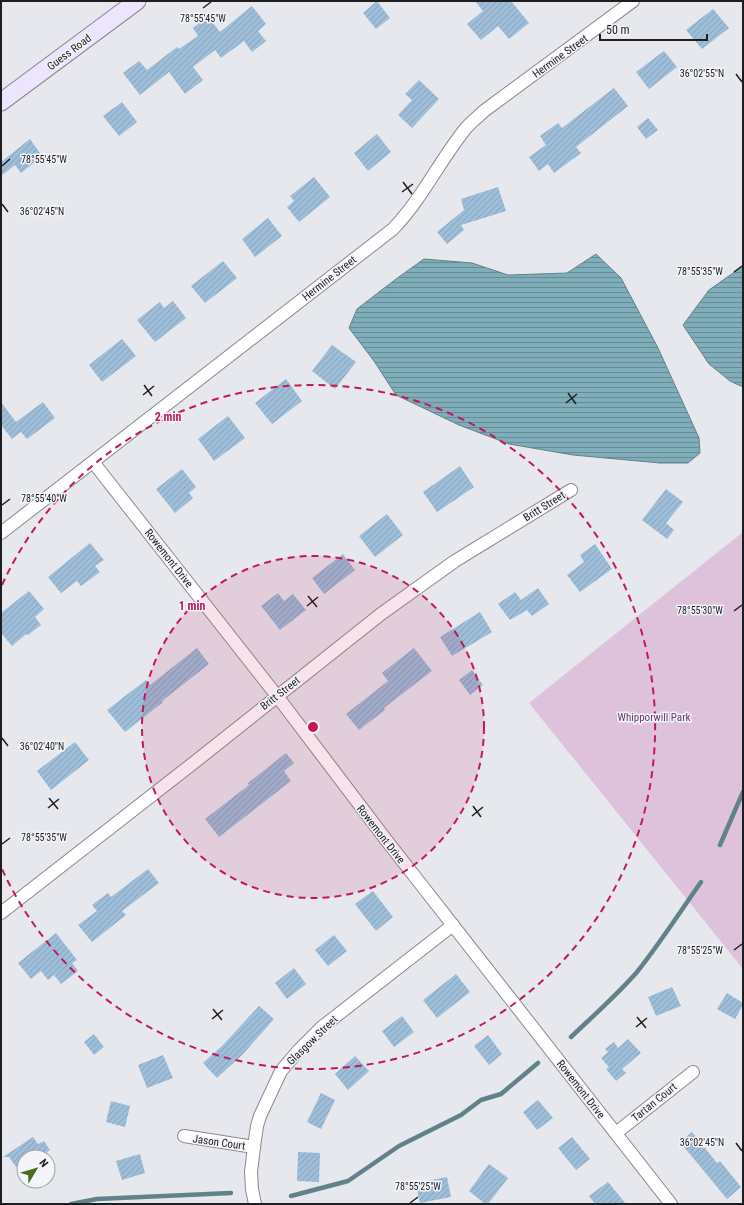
<svg xmlns="http://www.w3.org/2000/svg" width="744" height="1205" font-family="'Roboto Condensed',sans-serif">
<defs>
<pattern id="water-rules" width="6" height="5" patternUnits="userSpaceOnUse"><rect width="6" height="5" fill="#7fadb9"/><path d="M0 2.5h6" fill="none" stroke="#678c96"/></pattern>
<pattern id="building-hatch" width="6" height="6" patternUnits="userSpaceOnUse"><rect width="6" height="6" fill="#9dbdd9"/><path d="M-1 1l2-2M0 6l6-6M5 7l2-2" fill="none" stroke="#87a2ba"/></pattern>
</defs>
<rect width="100%" height="100%" fill="#e6e8ed"/>
<path fill="#dec2db" d="M743 532V969L529 703Z"/>
<g fill="url(#water-rules)" stroke="#62828b">
<path d="M596 254 621 278 658 348 699 438 700 453 688 463H660L573 455 509 444 459 425 396 395 374 361 349 328 357 309 396 279 424 259 472 263 508 275 567 273Z"/>
<path d="M743 266V387L730 381 709 364 683 325 709 290Z"/>
</g>
<g fill="none" stroke-linecap="round" stroke-linejoin="round">
<g stroke="#62828b" stroke-width="4.5">
<path d="M720 845 743 792"/>
<path d="M571 1037C593 1016 617 995 637 972 660 943 680 912 701 882"/>
<path d="M291 1196 348 1181 399 1146 461 1115 481 1100 501 1094 538 1063"/>
<path d="M71 1204 97 1199 231 1193"/>
</g>
</g>
<g fill="url(#building-hatch)">
<path d="M377 1 390 18 376 29 363 13Z"/>
<path d="M475 1H511L529 23 509 39 498 26 481 40 467 24 483 11Z"/>
<path d="M252 6 266 24 258 31 266 41 252 52 244 41 221 58 215 50 193 67 203 80 185 94 169 72 140 95 123 73 139 61 147 70 177 47 179 49 198 36 193 28 208 17 220 32Z"/>
<path d="M713 9 729 28 702 49 686 30Z"/>
<path d="M664 51 677 67 649 89 636 72Z"/>
<path d="M419 80 439 99 412 128 398 115 412 100 405 94Z"/>
<path d="M614 88 628 106 576 147 581 153 554 173 548 164 539 171 529 157 546 145 540 136 558 123 562 128Z"/>
<path d="M122 102 137 122 119 136 103 116Z"/>
<path d="M648 118 658 130 646 139 637 127Z"/>
<path d="M377 134 391 152 368 171 354 153Z"/>
<path d="M30 139 42 156 21 173 15 165 1 176V162Z"/>
<path d="M314 177 330 197 299 222 287 207 294 201 290 196Z"/>
<path d="M498 187 506 211 461 225 464 230 447 244 437 232 464 210 461 199Z"/>
<path d="M268 218 282 236 255 257 242 239Z"/>
<path d="M223 261 237 278 205 303 191 286Z"/>
<path d="M173 301 186 318 155 342 137 320 160 302 164 308Z"/>
<path d="M122 339 136 356 102 382 89 365Z"/>
<path d="M332 345 356 362 335 389 312 371Z"/>
<path d="M286 379 302 401 272 424 255 403Z"/>
<path d="M1 402 16 422 43 402 55 418 27 439 21 432 12 439 1 425Z"/>
<path d="M228 416 245 438 214 461 198 439Z"/>
<path d="M460 466 474 487 437 512 423 492Z"/>
<path d="M182 469 196 487 189 493 193 498 175 513 156 489Z"/>
<path d="M666 489 683 502 666 523 674 530 667 539 642 520Z"/>
<path d="M387 514 403 535 375 557 359 536Z"/>
<path d="M90 543 104 560 95 566 100 572 81 586 77 581 61 593 48 577Z"/>
<path d="M595 544 612 569 580 592 567 575 584 562 580 555Z"/>
<path d="M343 554 355 570 324 594 312 578Z"/>
<path d="M538 588 549 604 532 616 527 610 510 620 498 604 515 592 521 600Z"/>
<path d="M29 591 44 609 35 617 41 625 28 635 26 634 12 646 1 633V613Z"/>
<path d="M278 593 284 601 293 594 306 610 280 630 261 606Z"/>
<path d="M480 612 492 632 452 656 440 637Z"/>
<path d="M197 648 209 664 162 701 163 702 125 732 107 710 146 680 150 685Z"/>
<path d="M414 648 432 671 384 708 385 710 359 730 346 714 388 681 382 673Z"/>
<path d="M472 670 483 685 470 695 459 680Z"/>
<path d="M75 742 89 760 51 790 37 771Z"/>
<path d="M286 753 294 763 284 771 291 781 219 837 205 819 249 785 248 783Z"/>
<path d="M148 869 159 883 122 911 126 915 92 942 78 925 97 911 92 905 108 893 111 897Z"/>
<path d="M373 891 393 917 376 931 355 904Z"/>
<path d="M56 933 77 960 72 963 78 971 61 984 54 975 48 980 41 971 31 979 18 963Z"/>
<path d="M334 935 347 951 328 966 315 950Z"/>
<path d="M294 968 306 984 287 999 275 983Z"/>
<path d="M456 974 470 992 437 1018 423 1000Z"/>
<path d="M672 987 681 1006 656 1016 648 997Z"/>
<path d="M727 993 743 1003V1005L735 1019 717 1009Z"/>
<path d="M259 1006 274 1019 243 1054 217 1078 203 1063 223 1045Z"/>
<path d="M402 1016 414 1032 394 1047 382 1031Z"/>
<path d="M94 1034 104 1047 94 1055 84 1042Z"/>
<path d="M488 1035 502 1054 489 1065 474 1046Z"/>
<path d="M628 1039 641 1053 622 1069 626 1073 616 1081 606 1069 609 1067 601 1058 608 1052 605 1049 614 1042 618 1048Z"/>
<path d="M163 1055 173 1078 147 1088 138 1065Z"/>
<path d="M355 1056 369 1071 348 1090 335 1074Z"/>
<path d="M321 1093 335 1100 321 1129 307 1122Z"/>
<path d="M538 1100 553 1118 537 1130 523 1112Z"/>
<path d="M111 1101 130 1106 125 1127 106 1122Z"/>
<path d="M692 1132 717 1163 720 1161 741 1187 727 1199 680 1142Z"/>
<path d="M33 1137 38 1144 44 1141 50 1150 44 1154 46 1157H24V1161L16 1167 9 1157H3Z"/>
<path d="M572 1137 590 1159 576 1170 558 1148Z"/>
<path d="M298 1152 320 1153 319 1182 297 1181Z"/>
<path d="M140 1154 145 1173 122 1180 116 1161Z"/>
<path d="M489 1164 508 1178 488 1204H485L469 1191Z"/>
<path d="M447 1177 451 1197 420 1203 417 1190 428 1188 426 1181Z"/>
<path d="M608 1182 626 1204H595L589 1196Z"/>
</g>
<g fill="none" stroke-linecap="round" stroke-linejoin="round">
<g stroke="#888a8e" stroke-width="14">
<g id="street">
<path d="M93 462 277 696 387 841 671 1204"/>
<path d="M1 533 393 229C422 199 440 160 466 128 471 122 478 117 484 111L633 1"/>
<path d="M1 913 196 761 381 614 455 561 571 490"/>
<path d="M616 1133 693 1072"/>
<path d="M184 1136 254 1147"/>
<path d="M255 1204 252 1189 251 1172 254 1147 257 1126 260 1116 281 1071 299 1050 322 1027 453 925"/>
</g>
</g>
<g stroke="#888a8e" stroke-width="19">
<path id="secondary" d="M1 102 137 1"/>
</g>
<use href="#street" stroke="#fff" stroke-width="12"/>
<use href="#secondary" stroke="#ede4fe" stroke-width="17"/>
</g>
<path fill="none" stroke="#1e1e20" stroke-width="1.5" d="M203 8 211 2M736 74 742 82M2 166 10 159M403 182 412 194M402 192 413 184M2 204 8 212M734 272 742 266M144 385 152 396M568 393 576 404M143 395 154 386M566 403 577 394M2 505 10 499M308 596 317 607M307 606 318 597M734 611 742 605M2 738 8 746M49 798 58 809M473 806 481 817M48 808 59 799M472 816 483 807M2 844 10 838M734 950 742 944M213 1009 222 1020M637 1017 646 1028M212 1019 223 1010M636 1027 647 1018M736 1143 742 1151M410 1203 418 1197"/>
<circle cx="313" cy="727" r="171" fill="#c2185b" fill-opacity=".12"/>
<g fill="none" stroke="#c2185b" stroke-width="2" stroke-dasharray="7 5">
<circle cx="313" cy="727" r="171"/>
<path d="M2 585A342 342 0 1 1 2 869"/>
</g>
<g text-anchor="middle" stroke-width="3" stroke-linejoin="round" paint-order="stroke">
<g font-size="11" fill="#1e1e20" stroke="#f3f5fb">
<text transform="translate(69 52) rotate(-37)" y="4">Guess Road</text>
<text transform="translate(560 56) rotate(-36)" y="4">Hermine Street</text>
<text transform="translate(329 278) rotate(-38)" y="4">Hermine Street</text>
<text transform="translate(544 506) rotate(-32)" y="4">Britt Street</text>
<text transform="translate(169 558) rotate(52)" y="4">Rowemont Drive</text>
<text transform="translate(280 693) rotate(-38)" y="4">Britt Street</text>
<text transform="translate(381 834) rotate(52)" y="4">Rowemont Drive</text>
<text transform="translate(312 1040) rotate(-44)" y="4">Glasgow Street</text>
<text transform="translate(581 1089) rotate(52)" y="4">Rowemont Drive</text>
<text transform="translate(654 1102) rotate(-39)" y="4">Tartan Court</text>
<text transform="translate(219 1142) rotate(8)" y="4">Jason Court</text>
</g>
<g font-size="11" fill="#653b62" stroke="#f3f5fb">
<text x="654" y="721">Whipporwill Park</text>
</g>
</g>
<g font-size="10" text-anchor="middle" fill="#1e1e20" stroke="#f3f5fb" stroke-width="3" stroke-linejoin="round" paint-order="stroke">
<text x="203" y="22">78°55'45"W</text>
<text x="702" y="77">36°02'55"N</text>
<text x="44" y="163">78°55'45"W</text>
<text x="42" y="215">36°02'45"N</text>
<text x="700" y="275">78°55'35"W</text>
<text x="44" y="502">78°55'40"W</text>
<text x="700" y="614">78°55'30"W</text>
<text x="42" y="750">36°02'40"N</text>
<text x="44" y="841">78°55'35"W</text>
<text x="700" y="954">78°55'25"W</text>
<text x="702" y="1146">36°02'45"N</text>
<text x="418" y="1190">78°55'25"W</text>
</g>
<circle cx="313" cy="727" r="6" fill="#c2185b" stroke="#f3f5fb" stroke-width="2"/>
<g font-size="12" text-anchor="middle" font-weight="bold" fill="#c2185b" stroke="#f3f5fb" stroke-width="3" stroke-linejoin="round" paint-order="stroke">
<text x="168" y="421">2 min</text>
<text x="192" y="610">1 min</text>
</g>
<rect width="744" height="1205" fill="none" stroke="#1e1e20" stroke-width="4"/>
<g transform="translate(36 1169) rotate(52)"><circle r="19" fill="#f3f5fb" stroke="#9e9fa3"/>
<path d="M0-3L7 15L0 10L-7 15Z" fill="#4a6b22"/>
<text y="-6" font-size="11" font-weight="bold" text-anchor="middle" fill="#1e1e20">N</text>
</g>
<path d="M600 34v6h107v-6" fill="none" stroke="#1e1e20" stroke-width="2"/>
<text x="606" y="34" font-size="12" fill="#1e1e20" stroke="#f3f5fb" stroke-width="3" paint-order="stroke">50 m</text>
</svg>
